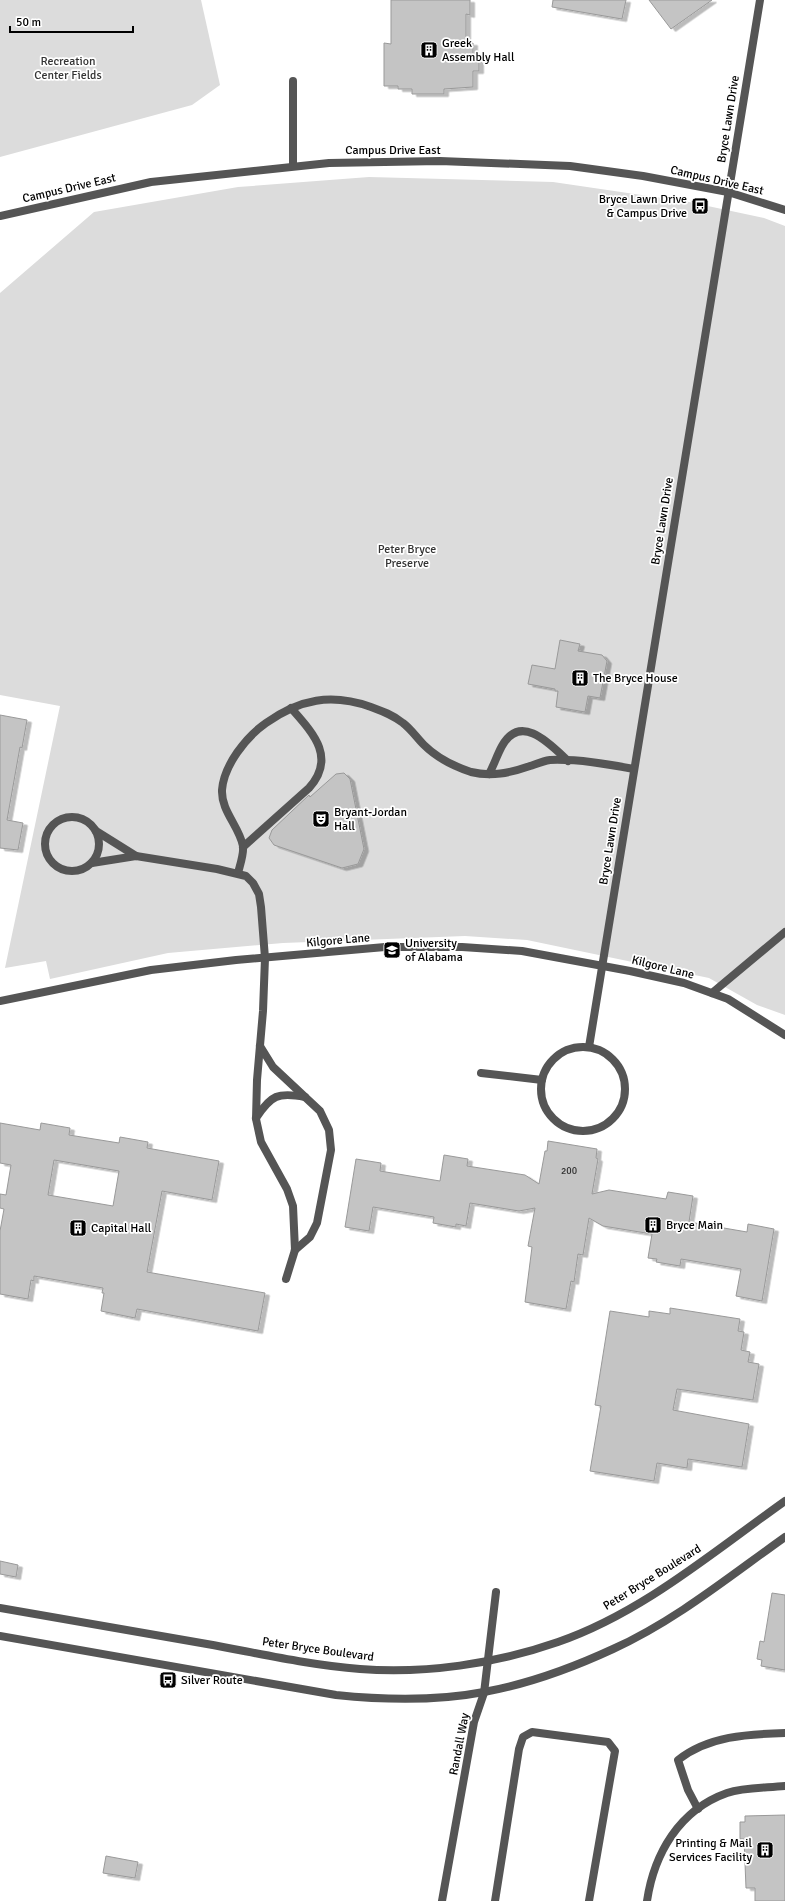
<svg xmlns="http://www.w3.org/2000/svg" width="785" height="1901" font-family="Signika,sans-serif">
<defs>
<filter id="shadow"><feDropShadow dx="4.5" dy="2.5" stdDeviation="0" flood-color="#0004"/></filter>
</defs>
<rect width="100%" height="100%" fill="#fff"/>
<g fill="#dcdcdc">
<path d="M0 0H201L220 85 192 105 0 157Z"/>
<path d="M369 177 553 182 689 202 764 218 785 226V1015L757 1005 709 978 527 940 465 936 283 943 168 953 50 979 46 961 5 968 60 706 0 695V293L94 212 238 187Z"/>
</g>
<g fill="#c4c4c4" stroke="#999" fill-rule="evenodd" filter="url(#shadow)">
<path d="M391 0H470V15L466 14V43H473V57H479V71H473V87L444 89V94H412V89H398V86H384V43L391 44Z"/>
<path d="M553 0H626L622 19 552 7Z"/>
<path d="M649 0H712L671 29Z"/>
<path d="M560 640 580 644 578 651 602 655 607 661 600 698 588 696 585 712 556 707 558 691H555V689L528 684 532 665 555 669Z"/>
<path d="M0 715 27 720 22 748 20 747 7 820 23 823 18 850 0 848Z"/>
<path d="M344 773 350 779 364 849 358 864 342 868 274 845 269 838 272 830 309 795 310 797 336 774Z"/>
<path d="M0 1123 40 1130 41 1123 70 1128 69 1135 119 1143 120 1137 148 1142 147 1148 219 1161 212 1200 162 1191 147 1272 265 1293 258 1331 137 1309 135 1318 101 1311 104 1293H102L103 1288 34 1276V1281L31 1280 28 1299 0 1294V1231L4 1209 0 1208V1194L6 1195 11 1165 0 1163ZM54 1160 119 1171 113 1206 48 1195Z"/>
<path d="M548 1141 597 1149 596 1158 598 1159 592 1194 609 1190 666 1199 668 1192 693 1196 689 1222 747 1232 748 1224 774 1229 762 1301 736 1296 741 1269 681 1259 680 1266 656 1262 657 1259 648 1258 652 1234 603 1226 589 1218 583 1255 578 1254 574 1282 571 1281 566 1309 525 1302 532 1247 528 1246 535 1208 519 1211 470 1203 466 1226 456 1224V1227L433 1223 434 1217 373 1207 369 1231 345 1227 356 1159 381 1163 380 1171 440 1181 444 1155 468 1159 467 1166 525 1175 539 1184 545 1151H547Z"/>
<path d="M670 1308 740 1319 738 1331 744 1332 741 1350 750 1352 748 1362 759 1364 753 1400 677 1389 673 1410 749 1424 742 1467 688 1459 687 1468 657 1463 654 1481 590 1471 601 1406 595 1405 610 1311 649 1317V1311L670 1314Z"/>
<path d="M0 1561 18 1565 16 1577 0 1574Z"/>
<path d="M772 1593 785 1595V1670L761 1666 762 1660 757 1659 760 1641 764 1642Z"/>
<path d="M785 1815V1901H755V1888H746L744 1839H740V1822H745V1816Z"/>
<path d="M106 1856 138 1862 135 1878 103 1873Z"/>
</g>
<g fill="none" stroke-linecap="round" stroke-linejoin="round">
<g stroke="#555" stroke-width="8">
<path d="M293 166V81"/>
<path d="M489 774C494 765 497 755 502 746 521 712 551 745 568 761"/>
<circle cx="72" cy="844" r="27"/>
<path d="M96 831 136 856"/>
<path d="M243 847 309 788C337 757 312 732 291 708"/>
<path d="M92 863 136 856 217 869 246 876 253 883 259 894 261 907 265 958 263 1011 257 1080 256 1119 261 1142 287 1189 293 1206 295 1250 286 1279"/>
<path d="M238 873C240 865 244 854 243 846 239 826 221 811 222 790 224 765 246 737 266 723 300 699 331 693 371 707 382 711 393 715 403 723 411 729 417 738 424 745 437 758 453 766 471 772 491 777 510 773 530 766 536 764 543 761 550 760 578 759 607 764 634 769"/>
<path d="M260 1046 273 1067 320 1111 329 1130 331 1150 317 1223 310 1237 295 1250"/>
<path d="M481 1073 542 1080"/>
<path d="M256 1118C271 1095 278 1092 305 1097"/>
<path d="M698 1809 688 1790 678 1760C708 1736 748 1734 785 1733"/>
<path d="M495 1901 519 1749 523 1737 532 1732 608 1742 615 1751 589 1901"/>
</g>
<g stroke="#555" stroke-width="8">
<path d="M712 993 785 932"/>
<path d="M0 1001 151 970 236 960 385 947H462L522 951 630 971 684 983 728 999 785 1035"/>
<path d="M589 1047 760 0"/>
<circle cx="583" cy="1089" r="42"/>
<path d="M647 1901C654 1854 679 1810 727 1793 745 1787 766 1788 785 1786"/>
</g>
<g stroke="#555" stroke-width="8">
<path d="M0 216 151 182 329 163 440 161 570 166 643 176 728 192 785 210"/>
<path d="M0 1608C69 1620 138 1632 207 1644 257 1653 308 1665 360 1669 425 1674 495 1664 558 1642 642 1613 713 1552 785 1501"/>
<path d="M0 1636 336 1695C384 1700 437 1701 484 1692 528 1684 572 1668 613 1649 675 1621 730 1576 785 1537"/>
<path d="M442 1901 474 1722 484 1693 496 1592"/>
</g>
</g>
<defs>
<g id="building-square" transform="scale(0.9)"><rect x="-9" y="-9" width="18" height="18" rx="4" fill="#000" stroke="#fff"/><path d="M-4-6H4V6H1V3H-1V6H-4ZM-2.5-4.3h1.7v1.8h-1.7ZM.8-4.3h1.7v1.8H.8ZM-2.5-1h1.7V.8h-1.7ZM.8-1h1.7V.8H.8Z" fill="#fff"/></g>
<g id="bus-square" transform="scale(0.9)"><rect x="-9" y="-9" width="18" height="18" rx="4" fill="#000" stroke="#fff"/><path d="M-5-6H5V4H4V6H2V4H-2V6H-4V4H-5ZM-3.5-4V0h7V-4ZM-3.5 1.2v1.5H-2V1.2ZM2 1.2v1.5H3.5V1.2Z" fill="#fff"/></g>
<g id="theatre-square" transform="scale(0.9)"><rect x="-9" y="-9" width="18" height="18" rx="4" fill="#000" stroke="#fff"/><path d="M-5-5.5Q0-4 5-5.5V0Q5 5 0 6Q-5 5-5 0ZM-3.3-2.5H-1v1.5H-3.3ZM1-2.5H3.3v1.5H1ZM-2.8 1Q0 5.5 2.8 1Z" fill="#fff"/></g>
<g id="university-square" transform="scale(0.9)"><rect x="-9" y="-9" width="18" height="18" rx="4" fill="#000" stroke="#fff"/><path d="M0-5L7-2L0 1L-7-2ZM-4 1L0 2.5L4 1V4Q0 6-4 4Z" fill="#fff"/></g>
</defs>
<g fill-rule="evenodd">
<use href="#building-square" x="429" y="50"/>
<use href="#bus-square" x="700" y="206"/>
<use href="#building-square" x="580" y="678"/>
<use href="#theatre-square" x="321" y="819"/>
<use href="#university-square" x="392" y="950"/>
<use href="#building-square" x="653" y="1225"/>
<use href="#building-square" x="78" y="1228"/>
<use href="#bus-square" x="168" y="1680"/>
<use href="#building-square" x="765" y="1850"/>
</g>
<g text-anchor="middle" stroke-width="3.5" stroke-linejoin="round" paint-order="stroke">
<g font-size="10" fill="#313131">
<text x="569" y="1174">200</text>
</g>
<g font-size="12" fill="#000" stroke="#fff" text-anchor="start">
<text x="442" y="47">Greek<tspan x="442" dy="14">Assembly Hall</tspan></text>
<text x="687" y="203" text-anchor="end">Bryce Lawn Drive<tspan x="687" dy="14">&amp; Campus Drive</tspan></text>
<text x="593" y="682">The Bryce House</text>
<text x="334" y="816">Bryant-Jordan<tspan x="334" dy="14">Hall</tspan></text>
<text x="405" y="947">University<tspan x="405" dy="14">of Alabama</tspan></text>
<text x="666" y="1229">Bryce Main</text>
<text x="91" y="1232">Capital Hall</text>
<text x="181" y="1684">Silver Route</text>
<text x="752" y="1847" text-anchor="end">Printing &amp; Mail<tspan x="752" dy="14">Services Facility</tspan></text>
</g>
<g font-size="12" fill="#333" stroke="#fff">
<text x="68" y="65">Recreation<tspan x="68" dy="14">Center Fields</tspan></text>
<text x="407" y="553">Peter Bryce<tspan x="407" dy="14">Preserve</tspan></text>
</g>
<g font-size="12" fill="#000" stroke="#fff">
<text transform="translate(728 119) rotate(-81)" y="4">Bryce Lawn Drive</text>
<text x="393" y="154">Campus Drive East</text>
<text transform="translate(717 180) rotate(13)" y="4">Campus Drive East</text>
<text transform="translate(69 188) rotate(-13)" y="4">Campus Drive East</text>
<text transform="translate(662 521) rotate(-81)" y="4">Bryce Lawn Drive</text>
<text transform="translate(610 841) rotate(-81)" y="4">Bryce Lawn Drive</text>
<text transform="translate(338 940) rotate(-5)" y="4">Kilgore Lane</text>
<text transform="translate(663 967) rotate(14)" y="4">Kilgore Lane</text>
<text transform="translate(652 1577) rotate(-32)" y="4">Peter Bryce Boulevard</text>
<text transform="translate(318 1649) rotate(8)" y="4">Peter Bryce Boulevard</text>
<text transform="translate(459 1744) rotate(-79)" y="4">Randall Way</text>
</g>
</g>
<path d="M10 26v6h123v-6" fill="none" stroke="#000000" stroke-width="2"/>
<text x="16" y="26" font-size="12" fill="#000000" stroke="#ffffff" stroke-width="3" paint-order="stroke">50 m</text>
</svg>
